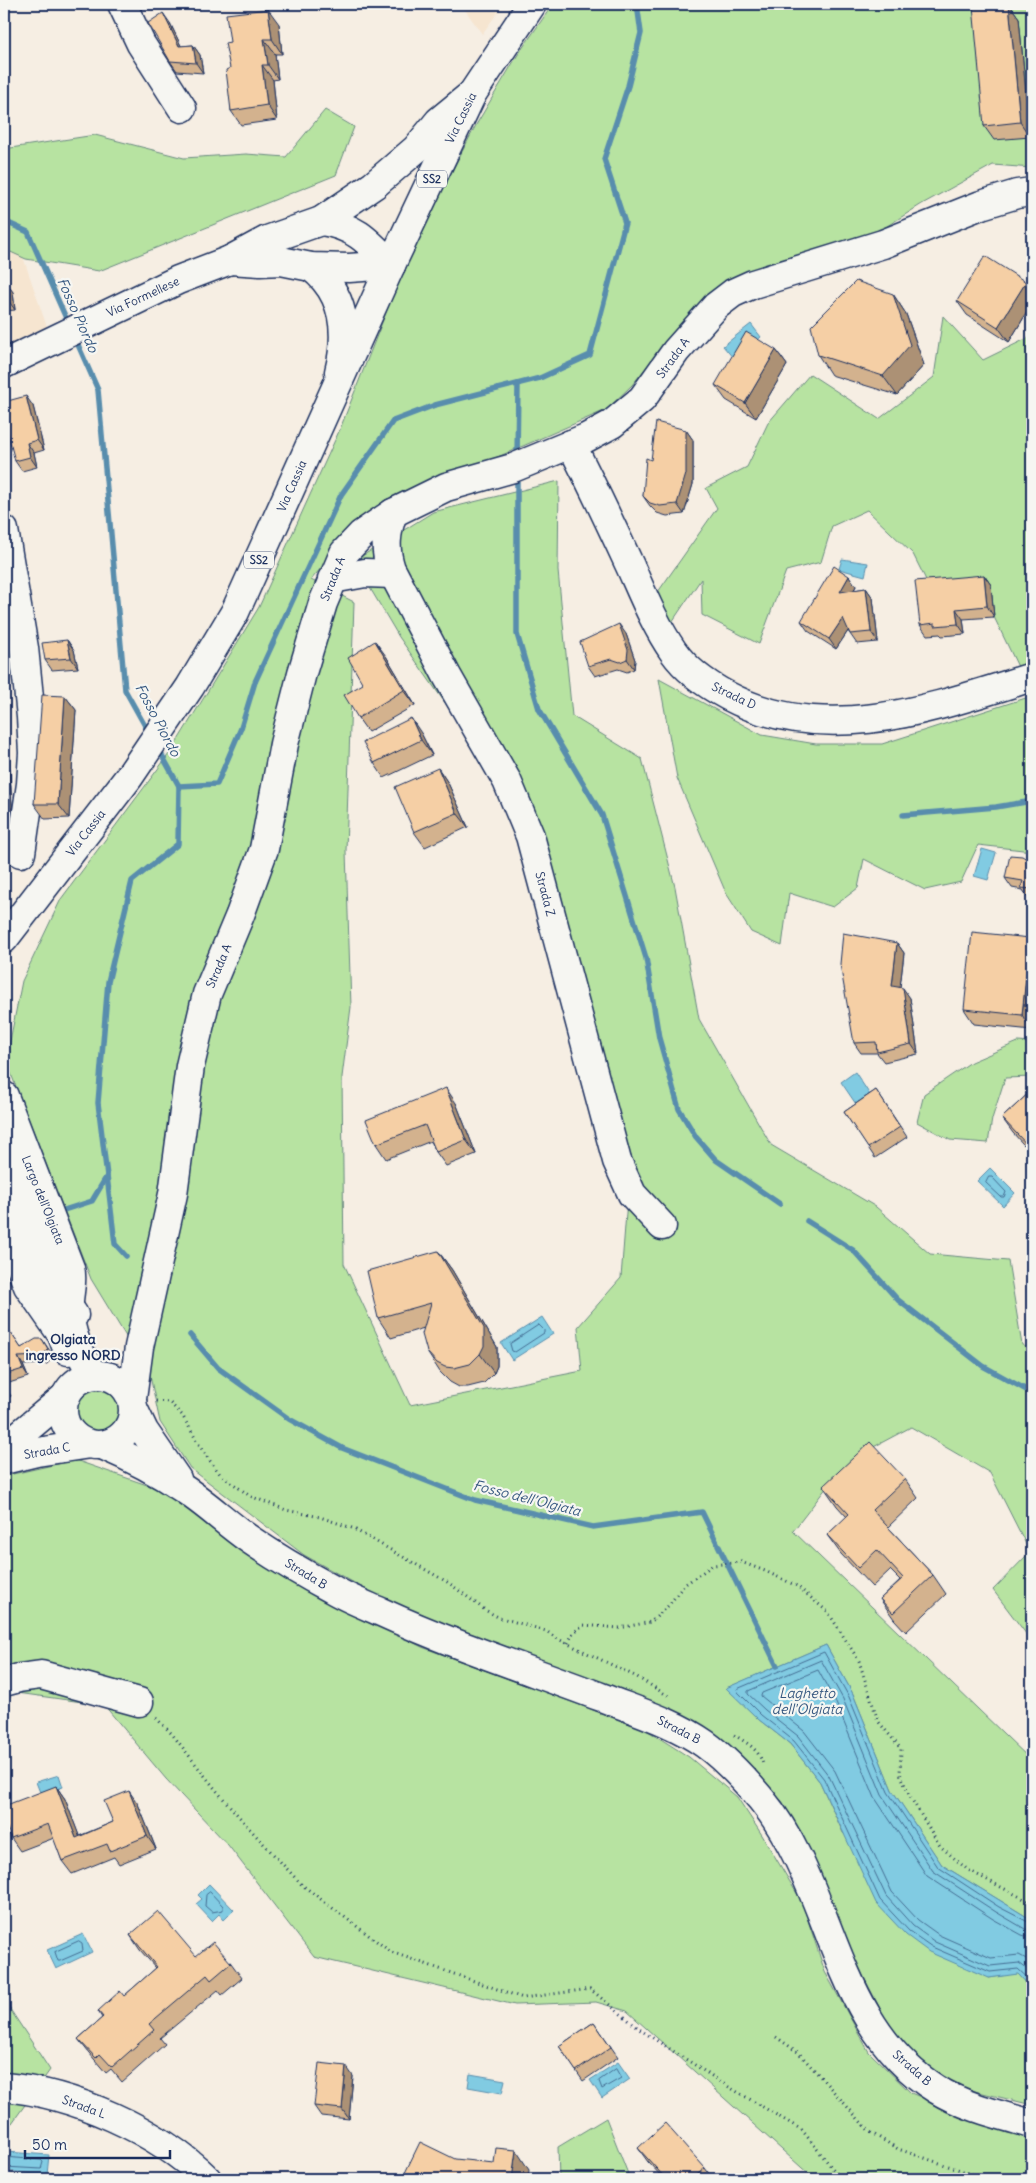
<svg xmlns="http://www.w3.org/2000/svg" width="1036" height="2183" font-family="Delius,sans-serif">
<rect width="100%" height="100%" fill="#f6eee3"/>
<filter id="ink" filterUnits="userSpaceOnUse"><feTurbulence type="fractalNoise" baseFrequency=".02" numOctaves="2"/><feDisplacementMap in="SourceGraphic" scale="10" xChannelSelector="R" yChannelSelector="G"/><feConvolveMatrix kernelMatrix="1 2 1 2 8 2 1 2 1" color-interpolation-filters="sRGB"/></filter>
<g filter="url(#ink)">
<g fill="#f6e5d0">
<path d="M461 4H504L482 34Z"/>
<path d="M4 244 21 251 47 327 4 350Z"/>
</g>
<g fill="#b7e3a1" stroke="#698980">
<path d="M553 4H1032V168L993 165 922 204 876 233 734 278 699 303 632 385 606 410 366 514 311 580 354 602 346 851 351 1007 342 1077 344 1264 410 1405 582 1371 578 1327 621 1278 628 1187 522 813 399 637 354 561 433 512 559 481 558 571 572 716 642 759 675 887 699 1019 771 1145 876 1207 930 1254 1008 1261 1022 1345 1032 1350V1632L1027 1635 993 1590 1030 1552 990 1473 911 1427 866 1451 830 1483 793 1531 1032 1761V1920L942 1865 892 1790 853 1694 826 1645 727 1688 758 1719 790 1744 820 1782 843 1833 989 1978 1018 1973 1032 1989V2105L950 2085 913 2058 887 2022 858 1966 812 1853 782 1801 713 1732 669 1711 403 1610 304 1555 190 1468 160 1422 150 1376 91 1279 6 1061 22 981 61 899 172 750 259 607 340 429 411 249 476 125 517 56Z"/>
<path d="M325 110 354 127 336 175 99 271 26 259 4 249V149L95 135 184 158 246 154 286 157Z"/>
<path d="M943 316 983 360 1032 336V556L1030 623 1032 626V670L1021 673 994 617 931 590 913 554 867 510 832 526 821 562 786 571 759 644 702 615 701 579 666 631 653 599 717 508 706 488 747 467 768 423 810 374 879 419 934 377Z"/>
<path d="M659 679 762 735 816 744H882L1032 696V851L978 845 961 882 925 890 864 859 858 888 833 907 789 893 782 946 751 932 726 893 677 778Z"/>
<path d="M1018 1042 1032 1043V1077L1005 1078 992 1119 988 1143 950 1140 917 1122 924 1094 971 1062Z"/>
<circle cx="99" cy="1411" r="22"/>
<path d="M75 1460 170 1493 293 1581 422 1647 645 1729 689 1757 737 1797 762 1835 802 1902 825 1972 869 2052 911 2093 966 2116 1032 2137V2179H812L811 2176 627 2011 596 2002 515 2005 314 1957 228 1845 166 1779 104 1705 10 1692 4 1700V1476Z"/>
<path d="M4 2000 50 2070 12 2123 4 2127Z"/>
<path d="M606 2118 630 2179H559L558 2147Z"/>
</g>
<g fill="#81cbe2" stroke="#588dad">
<path d="M751 324 761 337 734 359 723 346Z"/>
<path d="M842 559 868 563 865 576 839 569Z"/>
<path d="M982 849 996 853 988 880 974 876Z"/>
<path d="M855 1072 874 1101 860 1110 841 1082Z"/>
<path d="M990 1168 1015 1193 1003 1206 977 1181Z"/>
<path d="M542 1317 553 1334 512 1360 501 1343Z"/>
<path d="M826 1645 853 1694 892 1790 942 1865 1032 1920V1989L1018 1974 989 1978 929 1952 906 1935 876 1903 820 1782 790 1744 758 1719 726 1688Z"/>
<path d="M59 1775 63 1787 41 1795 36 1782Z"/>
<path d="M209 1884 234 1910 224 1920 219 1914 212 1921 196 1904 202 1899 198 1895Z"/>
<path d="M83 1934 92 1952 56 1969 47 1950Z"/>
<path d="M618 2062 630 2079 602 2098 590 2080Z"/>
<path d="M470 2074 505 2080 502 2093 468 2087Z"/>
<path d="M6 2152 49 2155 47 2175 4 2171Z"/>
</g>
<g fill="none" stroke-linecap="round" stroke-linejoin="round">
<g stroke="#446d93" stroke-width="1">
<path d="M989 1177H992L1006 1192 1004 1197H1001L986 1183Z"/>
<path d="M539 1325 544 1330V1333L515 1352 512 1351 510 1344Z"/>
<path d="M210 1892 223 1906V1910L212 1912 205 1906 206 1895Z"/>
<path d="M1032 1924 999 1907 938 1867 888 1792 849 1697 824 1652 737 1689 738 1692 761 1715 794 1741 824 1779 880 1900 909 1931 932 1947 990 1972 1018 1969 1032 1982"/>
<path d="M1032 1930 1025 1929 996 1912 933 1871 882 1795 843 1699 821 1660 748 1691V1694L765 1710 798 1736 829 1776 886 1896 913 1926 935 1942 990 1966 1019 1963 1032 1973"/>
<path d="M1032 1938 1022 1935 993 1919 927 1876 875 1798 836 1703 818 1670 762 1693 761 1696 804 1731 835 1771 892 1892 918 1920 939 1935 991 1958 1019 1955 1032 1962"/>
<path d="M79 1941 82 1943 83 1951 60 1961H58L55 1952Z"/>
<path d="M616 2069 621 2078 602 2089 599 2081Z"/>
<path d="M4 2157 41 2160 43 2162 41 2169 4 2167"/>
</g>
<g stroke="#588dad" stroke-width="5.5">
<path d="M4 221 28 232 69 325"/>
<path d="M75 338 98 390 125 690 149 733"/>
<path d="M517 459 518 384"/>
<path d="M517 473V634L539 709 602 815 646 958 659 1038 679 1109 696 1137 716 1160 780 1204"/>
<path d="M179 786 217 784 241 728 255 682 341 495 393 421 435 405 540 378 590 355 625 223 604 159 628 86 641 33 637 4"/>
<path d="M903 815 996 807 1032 801"/>
<path d="M107 1176 115 1244 126 1256"/>
<path d="M64 1210 92 1201 107 1176 98 1103 108 982 132 881 178 844 179 786 158 748"/>
<path d="M807 1221 853 1250 898 1300 983 1366 1032 1393"/>
<path d="M190 1335 218 1368 289 1419 342 1448 475 1500 593 1527 702 1512 777 1666"/>
</g>
<g stroke="#1b2f5e" stroke-width="31">
<g id="minor">
<path d="M122 4 141 44 182 108"/>
<path d="M321 221C355 226 368 241 391 265"/>
<path d="M230 260 260 262 281 261 311 267 349 268 391 265"/>
<path d="M311 267C345 293 349 332 339 372"/>
<path d="M4 364 178 280 230 260 267 240 321 221 374 185 416 149 439 121 472 94"/>
<path d="M571 444C592 484 611 525 630 566 643 595 655 625 673 651 687 671 707 685 728 696 826 748 935 707 1032 677"/>
<path d="M393 513C386 533 384 549 391 569L447 676 507 781 530 836 617 1161 632 1194 662 1226"/>
<path d="M4 530 24 648 31 717 33 753 31 784 21 853"/>
<path d="M332 579 365 573 393 574"/>
<path d="M4 1096 70 1268C74 1282 68 1293 69 1307 69 1330 80 1357 94 1375"/>
<path d="M4 1158 48 1277 74 1315"/>
<path d="M4 1226 28 1286 62 1335 68 1351"/>
<circle cx="98" cy="1410" r="35"/>
<path d="M132 1399 139 1347 173 1194 190 1066 207 994 240 915 264 849 284 744 302 673 323 603 344 553 362 534 393 513 446 487 513 468 586 438 612 424 642 399 676 351 716 306 733 293 753 284 883 244 981 205 1017 194 1032 192"/>
<path d="M134 1410 144 1431 177 1479"/>
<path d="M102 1445C130 1457 157 1471 182 1488 206 1503 226 1523 249 1539 275 1557 304 1574 332 1589 347 1598 365 1605 381 1612 453 1645 527 1669 601 1697 636 1711 674 1722 705 1744 726 1759 744 1779 761 1799 834 1887 832 2024 936 2089 965 2107 1000 2115 1032 2124"/>
<path d="M4 1448 66 1396"/>
<path d="M4 1460 37 1452 90 1444"/>
<path d="M4 1682 19 1678 41 1675 139 1702"/>
<path d="M4 2087C73 2093 157 2130 207 2179"/>
</g>
</g>
<g stroke="#1b2f5e" stroke-width="31">
<path id="major" d="M4 939 129 777 190 687 235 612 391 265 472 94 532 4"/>
</g>
<g stroke="#1b2f5e" stroke-width="3" stroke-dasharray="1 4" stroke-linecap="butt">
<path d="M156 1401 169 1402 182 1415 204 1453 220 1474 250 1496 286 1510 320 1517 352 1528 449 1583 485 1610 498 1617 546 1631 556 1638 637 1677 670 1697"/>
<path d="M568 1643 573 1633 583 1625 619 1628 651 1622 669 1605 684 1585 713 1565 741 1562 765 1571 797 1586 828 1612 859 1661 878 1721 901 1749 900 1773 909 1795 940 1846 968 1870 1032 1903"/>
<path d="M156 1718 172 1734 216 1790 248 1827 302 1885 391 1952 523 1998 590 1989 642 2031 729 2087 802 2130 841 2179"/>
<path d="M734 1735C746 1742 760 1750 763 1765"/>
<path d="M776 2037 799 2053 870 2132 898 2149 972 2174 979 2179"/>
</g>
<use href="#minor" stroke="#f6f6f2" stroke-width="28"/>
<use href="#major" stroke="#f6f6f2" stroke-width="28"/>
</g>
<g fill="#d3b28e" stroke="#1b2f5e">
<path d="M1009 4 1019 18 1030 137 994 140 984 126Z"/>
<path d="M170 23 181 46 193 45 200 55 203 73 177 71 170 61Z"/>
<path d="M279 24 282 54H275L278 79 273 80 277 120 241 125 231 111 230 42Z"/>
<path d="M4 282 13 292 15 310 4 311 7 326H4Z"/>
<path d="M1026 282 1032 290V304L1009 342 967 315 957 301Z"/>
<path d="M893 294 906 314 924 365 897 395 831 375 818 355Z"/>
<path d="M776 350 787 365 756 418 726 400 715 385Z"/>
<path d="M33 406 44 450 34 453 37 467 22 471 15 461Z"/>
<path d="M686 430 693 440V484L684 514 667 516 657 513 650 506 643 496 651 460Z"/>
<path d="M984 575 991 585 994 617 963 619 965 634 942 636 940 634 927 635 920 625Z"/>
<path d="M849 576 856 586 854 590 866 588 873 598 878 642 857 644 850 634 848 631 836 649 808 631 801 621Z"/>
<path d="M626 634 635 660 634 669 627 672 618 669 595 676 588 666Z"/>
<path d="M67 640 74 650 78 668 52 670 45 660Z"/>
<path d="M386 656 415 705 368 732 358 718 363 684Z"/>
<path d="M65 696 76 710 69 818 45 819 34 804Z"/>
<path d="M421 733 432 755 384 778 374 763Z"/>
<path d="M4 738 8 743 12 806 9 824 4 823Z"/>
<path d="M438 768 448 783 468 827 425 847 414 832Z"/>
<path d="M1032 862V898H1028L1023 890 1012 888 1005 878Z"/>
<path d="M1030 938 1032 941V1030L974 1024 964 1009Z"/>
<path d="M897 943 904 953 900 987 910 998 918 1054 884 1062 877 1053H861L854 1043Z"/>
<path d="M876 1090 907 1137 875 1158 844 1112Z"/>
<path d="M1032 1090V1154L1013 1133 1002 1118Z"/>
<path d="M456 1103 476 1154 446 1166 436 1152 431 1141 386 1159 376 1144Z"/>
<path d="M438 1251 452 1270 497 1347V1366L494 1373 484 1383 468 1387H459L450 1382 440 1372 427 1352 424 1328 391 1338 378 1318Z"/>
<path d="M4 1323 21 1348 42 1339 54 1357 47 1364 23 1365 28 1377 6 1384 4 1380Z"/>
<path d="M4 1385 11 1396 4 1402Z"/>
<path d="M905 1479 918 1498 888 1527 933 1575 946 1594 906 1632 894 1619 880 1599 900 1580 890 1570 872 1587 841 1554 827 1535 847 1517 837 1506 823 1486Z"/>
<path d="M56 1786 65 1799 79 1836 113 1822 138 1804 156 1849 119 1864 114 1857 72 1874 62 1861 54 1838 20 1851 11 1838Z"/>
<path d="M130 1935 196 1956 231 1963 242 1978 222 1995 218 1990 160 2038 165 2044 122 2082 111 2069 106 2073 89 2053 78 2039 102 2018 98 2011 124 1996 156 1968 140 1950Z"/>
<path d="M594 2022 618 2057 583 2081 559 2046Z"/>
<path d="M353 2076 349 2119 321 2116 314 2106Z"/>
<path d="M638 2148 705 2168 713 2179H664L648 2162Z"/>
</g>
<g fill="#ac9174" stroke="#1b2f5e">
<path d="M1009 4 1019 18 1030 137 1020 122Z"/>
<path d="M268 9 279 24 282 54 272 39Z"/>
<path d="M163 13 170 23 186 56 179 46Z"/>
<path d="M264 39 275 54 278 79 268 65Z"/>
<path d="M193 45 200 55 203 73 196 63Z"/>
<path d="M262 65 273 80 277 120 267 105Z"/>
<path d="M6 282 13 292 15 310 8 300Z"/>
<path d="M1026 282 1032 290V304L1009 342 998 327Z"/>
<path d="M893 294 906 314 924 365 897 395 883 376Z"/>
<path d="M4 310V311L7 326 4 321Z"/>
<path d="M776 350 787 365 756 418 745 403Z"/>
<path d="M26 396 33 406 44 450 37 440Z"/>
<path d="M686 430 693 440V484L684 514 677 504Z"/>
<path d="M27 443 34 453 37 467 30 457Z"/>
<path d="M984 575 991 585 994 617 987 606Z"/>
<path d="M849 576 856 586 847 602 840 592Z"/>
<path d="M866 588 873 598 878 642 871 632Z"/>
<path d="M956 609 963 619 965 634 958 624Z"/>
<path d="M843 618 850 628 836 649 829 639Z"/>
<path d="M619 624 626 634 635 660 634 669 627 659Z"/>
<path d="M67 640 74 650 78 668 71 658Z"/>
<path d="M375 641 386 656 415 705 404 690Z"/>
<path d="M65 696 76 710 69 818 58 804Z"/>
<path d="M411 718 421 733 432 755 421 740Z"/>
<path d="M4 738 8 743 12 806 9 824 4 815Z"/>
<path d="M438 768 448 783 468 827 457 813Z"/>
<path d="M1030 938 1032 941V1030L1022 1015Z"/>
<path d="M897 943 904 953 899 996 892 986Z"/>
<path d="M903 988 910 998 918 1054 911 1044Z"/>
<path d="M446 1088 456 1103 476 1154 466 1140Z"/>
<path d="M438 1251 452 1270 497 1347V1366L494 1373 480 1354Z"/>
<path d="M18 1357 23 1365 28 1377 23 1369Z"/>
<path d="M56 1786 65 1799 85 1851 76 1838Z"/>
<path d="M129 1791 138 1804 156 1849 147 1836Z"/>
<path d="M346 2066 353 2076 349 2119 342 2109Z"/>
<path d="M516 2150 529 2170 528 2179H512Z"/>
</g>
<g fill="#f5cfa5" stroke="#1b2f5e">
<path d="M1003 4H1009L1020 122 984 126 973 6Z"/>
<path d="M268 9 272 39H264L268 65H262L267 105 231 111 226 70 230 68 225 43 230 42 226 14Z"/>
<path d="M163 13 179 46 193 45 196 63 170 61 148 23Z"/>
<path d="M985 256 1026 282 998 327 957 301Z"/>
<path d="M856 281 893 294 910 345 883 376 818 355 811 326Z"/>
<path d="M4 282H6L8 300H4Z"/>
<path d="M746 332 776 350 745 403 715 385Z"/>
<path d="M26 396 37 440 27 443 30 457 15 461 4 419V402Z"/>
<path d="M656 422 686 430V474L677 504 660 506 650 503 643 496 646 458 651 460Z"/>
<path d="M834 566 849 576 840 592 866 588 871 632 850 634 843 618 829 639 801 621Z"/>
<path d="M984 575 987 606 956 609 958 624 935 626V623L920 625 915 581Z"/>
<path d="M619 624 628 650 627 659 620 662 611 659 588 666 580 642Z"/>
<path d="M67 640 71 658 45 660 42 643Z"/>
<path d="M375 641 404 690 358 718 344 695 363 684 348 658Z"/>
<path d="M42 695 65 696 58 804H34Z"/>
<path d="M411 718 421 740 374 763 363 742Z"/>
<path d="M438 768 457 813 414 832 395 787Z"/>
<path d="M4 779 5 796 4 805Z"/>
<path d="M1010 855 1022 856 1032 862V889L1021 888 1023 881 1005 878Z"/>
<path d="M972 932 1030 938 1022 1015 964 1009Z"/>
<path d="M843 933 897 943 892 986 903 988 911 1044 877 1052 876 1042 854 1043 840 964Z"/>
<path d="M446 1088 466 1140 436 1152 425 1125 376 1144 366 1120Z"/>
<path d="M876 1090 900 1127 868 1148 844 1112Z"/>
<path d="M1032 1090V1150L1002 1118Z"/>
<path d="M438 1251 484 1328V1346L480 1354 470 1364 454 1368 445 1367 437 1363 427 1352 422 1334 431 1303 378 1318 367 1271Z"/>
<path d="M4 1323 21 1348 36 1339H42L48 1349 42 1356 18 1357 23 1369 4 1375Z"/>
<path d="M870 1442 905 1479 872 1510 933 1575 893 1613 880 1599 903 1578 877 1550 858 1568 827 1535 849 1514 823 1486Z"/>
<path d="M56 1786 76 1838 113 1822 104 1801 129 1791 147 1836 110 1851 107 1844 62 1861 48 1824 11 1838 4 1820V1806Z"/>
<path d="M158 1911 196 1956 213 1942 231 1963 211 1980 207 1975 149 2024 154 2030 112 2067 100 2054 96 2058 78 2039 103 2017 98 2011 120 1991 124 1996 157 1967 130 1935Z"/>
<path d="M594 2022 611 2047 576 2071 559 2046Z"/>
<path d="M319 2063 346 2066 342 2109 314 2106Z"/>
<path d="M665 2123 705 2168 692 2179H666L638 2148Z"/>
<path d="M420 2142 455 2159 494 2163 496 2148 516 2150 512 2179H402Z"/>
</g>
</g>
<g text-anchor="middle" stroke-width="4.5" stroke-linejoin="round" paint-order="stroke">
<g fill="#f6f6f2" stroke="#5d6b8a" stroke-width="1">
<rect x="417" y="170.5" width="30" height="17" rx="4"/>
<rect x="244" y="551.5" width="30" height="17" rx="4"/>
</g>
<g font-size="11" font-weight="bold" fill="#1b2f5e">
<text x="432" y="183">SS2</text>
<text x="259" y="564">SS2</text>
</g>
<g font-size="12" fill="#1b2f5e" stroke="#f6f6f2">
<text transform="translate(461 118) rotate(-64)" y="4">Via Cassia</text>
<text transform="translate(143 297) rotate(-25)" y="4">Via Formellese</text>
<text transform="translate(673 358) rotate(-54)" y="4">Strada A</text>
<text transform="translate(292 486) rotate(-66)" y="4">Via Cassia</text>
<text transform="translate(333 579) rotate(-68)" y="4">Strada A</text>
<text transform="translate(734 696) rotate(25)" y="4">Strada D</text>
<text transform="translate(86 833) rotate(-52)" y="4">Via Cassia</text>
<text transform="translate(545 894) rotate(75)" y="4">Strada Z</text>
<text transform="translate(219 966) rotate(-67)" y="4">Strada A</text>
<text transform="translate(43 1200) rotate(68)" y="4">Largo dell'Olgiata</text>
<text transform="translate(47 1451) rotate(-10)" y="4">Strada C</text>
<text transform="translate(306 1574) rotate(31)" y="4">Strada B</text>
<text transform="translate(679 1730) rotate(27)" y="4">Strada B</text>
<text transform="translate(912 2068) rotate(41)" y="4">Strada B</text>
<text transform="translate(84 2107) rotate(20)" y="4">Strada L</text>
</g>
<g font-size="14" font-style="italic" fill="#34567f" stroke="#f6f6f2">
<text transform="translate(78 315) rotate(66)" y="5">Fosso Piordo</text>
<text transform="translate(158 720) rotate(62)" y="5">Fosso Piordo</text>
<text transform="translate(527 1498) rotate(14)" y="5">Fosso dell’Olgiata</text>
<text x="807" y="1698">Laghetto<tspan x="807" dy="16">dell'Olgiata</tspan></text>
</g>
<g font-size="14" font-weight="bold" fill="#1b2f5e" stroke="#f6f6f2">
<text x="73" y="1344">Olgiata<tspan x="73" dy="16">ingresso NORD</tspan></text>
</g>
</g>
<rect width="1036" height="2183" fill="none" stroke="#f6f6f2" stroke-width="20"/>
<rect x="10" y="10" width="1016" height="2163" fill="none" stroke="#1b2f5e" stroke-width="2" filter="url(#ink)"/>
<path d="M25 2150v8h145v-8" fill="none" stroke="#1b2f5e" stroke-width="2.5"/>
<text x="32" y="2150" font-size="15" fill="#1b2f5e" stroke="#f6f6f2" stroke-width="4" paint-order="stroke">50 m</text>
</svg>
